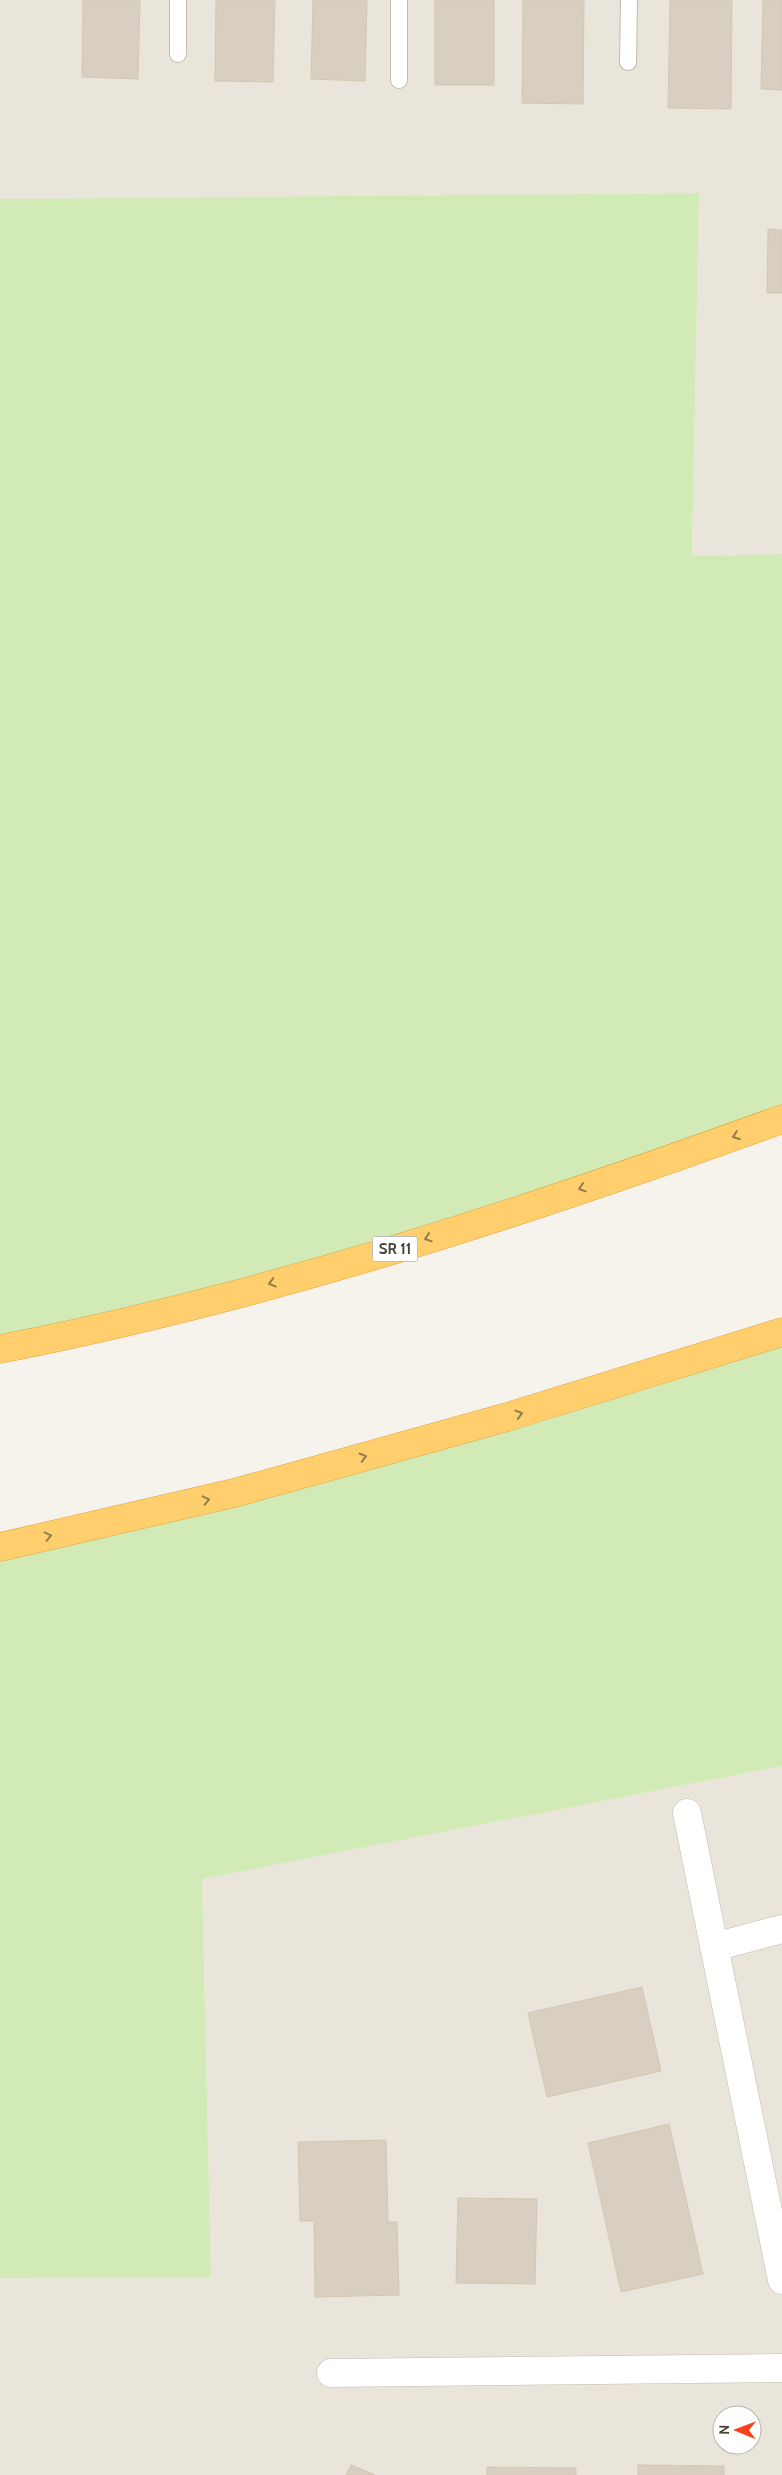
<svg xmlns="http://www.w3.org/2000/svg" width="782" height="2475" font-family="Cabin,sans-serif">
<rect width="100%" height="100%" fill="#f6f3ec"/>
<g fill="#eae5da" fill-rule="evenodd">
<path d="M0 0H782V554L692 556 699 193 0 199Z"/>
<path d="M782 1766V2475H0V2278L211 2277 202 1879ZM722 2415H752V2445H722Z"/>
</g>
<g fill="#d2eab5">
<path d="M699 193 692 556 782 554V1119L668 1161 0 1349V199Z"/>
<path d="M782 1332V1766L202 1879 211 2277 0 2278V1547Z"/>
</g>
<g fill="#d8cfc1" stroke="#d3c7b4">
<path d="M83 0H140L138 79 82 77Z"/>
<path d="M216 0H275L273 82 215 81Z"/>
<path d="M313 0H367L365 81 311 79Z"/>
<rect x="435" y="0" width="59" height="85"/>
<path d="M523 0H584L583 104 522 103Z"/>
<path d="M670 0H732L731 109 668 108Z"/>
<path d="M763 0H782V90L761 89Z"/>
<path d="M768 229 782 230V293H767Z"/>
<path d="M642 1987 661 2071 547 2097 528 2013Z"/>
<path d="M669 2124 703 2274 621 2292 588 2143Z"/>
<path d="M386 2140 388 2222H397L399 2295 315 2297 314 2221H300L298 2142Z"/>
<path d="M458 2198 537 2199 535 2284 456 2283Z"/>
<path d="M351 2465 375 2475H346Z"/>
<path d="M638 2465 724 2466V2475H638Z"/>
<path d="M487 2467 576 2468V2475H487Z"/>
</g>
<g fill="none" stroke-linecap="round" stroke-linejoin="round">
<g stroke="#c2bbae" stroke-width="18">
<g id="service">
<path d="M399 0V80"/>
<path d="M178 54V0"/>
<path d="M628 62 629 0"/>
</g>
</g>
<g stroke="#c2bbae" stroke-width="29">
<g id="minor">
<path d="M687 1813 782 2280"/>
<path d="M714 1947 782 1929"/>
<path d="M331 2373 782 2368"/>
</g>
</g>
<g stroke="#e0a43c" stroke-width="29">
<g id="motorway">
<path d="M0 1349C266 1297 527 1212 782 1119"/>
<path d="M0 1547 234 1493 507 1417 782 1332"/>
</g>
</g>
<use href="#service" stroke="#fff" stroke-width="16"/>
<use href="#minor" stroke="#fff" stroke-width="28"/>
<use href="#motorway" stroke="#ffcf6e" stroke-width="28"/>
</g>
<defs><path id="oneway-chevron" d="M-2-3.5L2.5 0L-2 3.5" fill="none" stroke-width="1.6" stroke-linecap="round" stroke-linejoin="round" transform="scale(1.25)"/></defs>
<g stroke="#937c4e">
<use href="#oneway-chevron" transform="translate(736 1136) rotate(160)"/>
<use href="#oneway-chevron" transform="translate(582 1188) rotate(162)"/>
<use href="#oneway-chevron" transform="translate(428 1238) rotate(162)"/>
<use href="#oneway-chevron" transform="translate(272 1283) rotate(164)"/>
<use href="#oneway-chevron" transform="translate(519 1414) rotate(-17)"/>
<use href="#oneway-chevron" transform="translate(363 1457) rotate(-16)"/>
<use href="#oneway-chevron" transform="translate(206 1500) rotate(-13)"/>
<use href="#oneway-chevron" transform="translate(48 1536) rotate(-13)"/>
</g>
<g text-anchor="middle" stroke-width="4" stroke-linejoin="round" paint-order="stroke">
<rect fill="#fff" stroke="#817c74" stroke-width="1" x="372.5" y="1236.5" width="45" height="25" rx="4"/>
<g font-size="15" font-weight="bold" fill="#4b4439">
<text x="395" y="1254">SR 11</text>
</g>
</g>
<g transform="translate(737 2430) rotate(271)"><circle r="24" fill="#ffffff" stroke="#b7b4b0"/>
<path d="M0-4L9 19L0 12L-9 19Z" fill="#fc3f1d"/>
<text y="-8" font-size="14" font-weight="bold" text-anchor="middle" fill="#4b4439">N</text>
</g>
</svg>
